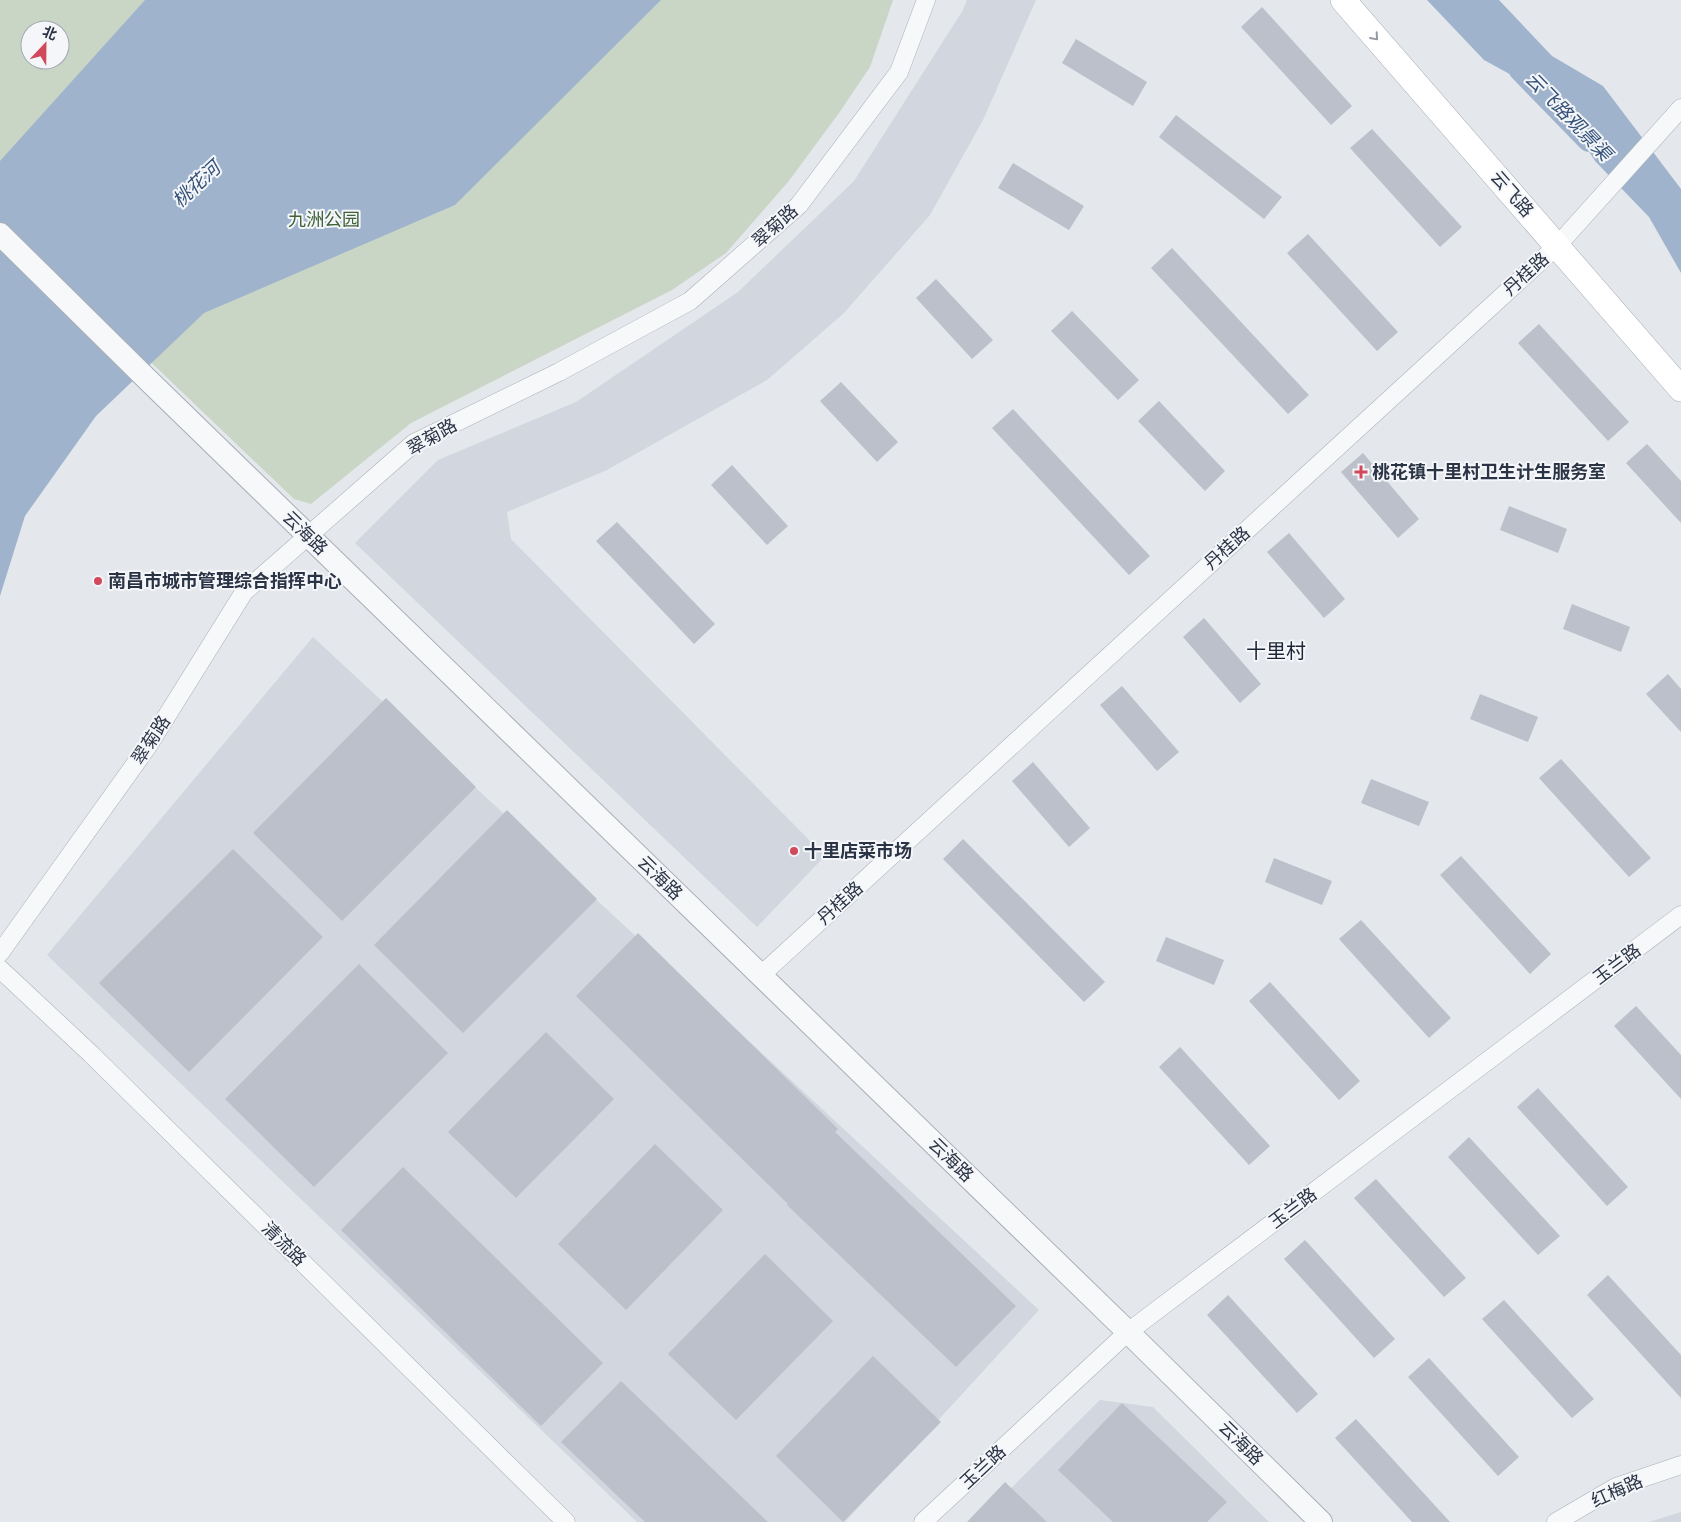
<svg xmlns="http://www.w3.org/2000/svg" width="1681" height="1522" font-family="'Work Sans','Noto Sans SC',sans-serif">
<rect width="100%" height="100%" fill="#e4e7ec"/>
<g fill="#d2d6de">
<path d="M967 0H1036L983 120 930 215 844 313 767 380 607 470 507 512 511 539 825 856 757 927 355 543 438 460 576 402 738 292 854 181 963 10Z"/>
<path d="M313 637 1039 1310 845 1522H637L47 955Z"/>
<path d="M1100 1400 1153 1407 1269 1522H977Z"/>
<path d="M1681 1512V1522H1649Z"/>
</g>
<path fill="#c9d6c5" fill-rule="evenodd" d="M0 0H893L870 67 839 113 788 182 726 253 672 290 411 423 311 504 294 499 0 218ZM30 30H60V60H30Z"/>
<g fill="#9fb4cc">
<path d="M145 0H661L455 205 204 313 96 416 25 516 0 596V161Z"/>
<path d="M1427 0H1499L1552 56 1603 86 1681 189V273L1649 217 1595 161 1557 100 1484 60Z"/>
</g>
<g fill="none" stroke-linecap="round" stroke-linejoin="round">
<path stroke="#9fb4cc" stroke-width="28" d="M1522 68 1590 138"/>
</g>
<g fill="#bbc0ca">
<path d="M1262 7 1352 106 1331 125 1241 27Z"/>
<path d="M1076 39 1147 82 1133 106 1062 63Z"/>
<path d="M1176 115 1282 197 1264 219 1159 137Z"/>
<path d="M1372 129 1462 227 1440 247 1350 148Z"/>
<path d="M1013 163 1084 206 1069 230 998 188Z"/>
<path d="M1308 234 1398 332 1377 351 1287 253Z"/>
<path d="M1172 248 1309 395 1288 414 1151 268Z"/>
<path d="M936 279 993 340 972 359 916 298Z"/>
<path d="M1072 311 1139 380 1118 400 1051 331Z"/>
<path d="M1539 324 1629 422 1608 441 1518 343Z"/>
<path d="M841 382 898 442 877 462 820 401Z"/>
<path d="M1159 401 1225 471 1205 491 1138 421Z"/>
<path d="M1013 409 1150 556 1129 575 992 428Z"/>
<path d="M1647 444 1681 481V523L1626 463Z"/>
<path d="M1363 453 1419 519 1398 538 1341 472Z"/>
<path d="M732 465 788 526 767 545 711 485Z"/>
<path d="M1509 506 1567 529 1558 553 1500 530Z"/>
<path d="M617 522 715 624 694 644 596 541Z"/>
<path d="M1289 533 1345 599 1324 618 1267 552Z"/>
<path d="M1572 604 1630 627 1621 652 1563 629Z"/>
<path d="M1204 618 1261 684 1240 703 1183 637Z"/>
<path d="M1668 674 1681 689V732L1646 694Z"/>
<path d="M1122 686 1179 752 1157 771 1100 705Z"/>
<path d="M1480 694 1538 717 1528 742 1470 719Z"/>
<path d="M386 698 476 787 342 921 253 833Z"/>
<path d="M1561 759 1651 858 1629 877 1539 778Z"/>
<path d="M1033 762 1090 828 1069 847 1012 781Z"/>
<path d="M1371 779 1429 802 1419 826 1361 803Z"/>
<path d="M507 810 597 899 463 1033 374 945Z"/>
<path d="M963 839 1105 982 1084 1002 943 859Z"/>
<path d="M233 849 323 937 189 1072 99 983Z"/>
<path d="M1461 856 1551 954 1530 974 1440 875Z"/>
<path d="M1274 858 1332 881 1322 905 1265 882Z"/>
<path d="M1361 920 1451 1018 1429 1038 1339 939Z"/>
<path d="M638 933 838 1129 835 1132 1016 1306 956 1367 787 1205 788 1204 576 996Z"/>
<path d="M1166 937 1224 960 1214 985 1156 961Z"/>
<path d="M359 964 448 1053 314 1187 225 1099Z"/>
<path d="M1270 982 1360 1081 1339 1100 1249 1001Z"/>
<path d="M1636 1006 1681 1055V1099L1614 1026Z"/>
<path d="M546 1032 614 1099 516 1198 448 1132Z"/>
<path d="M1180 1047 1270 1146 1249 1165 1159 1067Z"/>
<path d="M1538 1088 1628 1187 1607 1206 1517 1107Z"/>
<path d="M1469 1137 1560 1236 1538 1255 1448 1157Z"/>
<path d="M655 1144 723 1210 626 1310 558 1244Z"/>
<path d="M403 1167 603 1363 541 1426 341 1230Z"/>
<path d="M1376 1179 1466 1278 1444 1297 1354 1198Z"/>
<path d="M1305 1240 1395 1339 1374 1358 1284 1259Z"/>
<path d="M765 1254 833 1321 736 1420 668 1354Z"/>
<path d="M1608 1275 1681 1355V1398L1587 1295Z"/>
<path d="M1228 1295 1318 1394 1297 1413 1207 1315Z"/>
<path d="M1504 1300 1594 1399 1572 1418 1482 1319Z"/>
<path d="M873 1356 941 1422 843 1522 776 1456Z"/>
<path d="M1429 1358 1519 1457 1498 1476 1408 1377Z"/>
<path d="M621 1381 768 1522H645L561 1442Z"/>
<path d="M1122 1403 1227 1502 1207 1522H1113L1058 1470Z"/>
<path d="M1356 1419 1450 1522H1412L1335 1438Z"/>
<path d="M1005 1482 1047 1522H967Z"/>
</g>
<g fill="none" stroke-linecap="round" stroke-linejoin="round">
<g stroke="#a9aeb7" stroke-width="19">
<g id="minor">
<path d="M0 953 148 746 244 592 414 443 559 372 690 301 799 205 899 72 926 0"/>
<path d="M0 969 91 1054 566 1522"/>
<path d="M761 975 1557 246 1681 108"/>
<path d="M923 1522 1128 1332 1681 915"/>
<path d="M1556 1522 1616 1487 1681 1465"/>
</g>
</g>
<g stroke="#a9aeb7" stroke-width="24">
<path id="tertiary" d="M0 234 150 382 1128 1332 1321 1522"/>
</g>
<g stroke="#a9aeb7" stroke-width="26">
<path id="secondary" d="M1343 0 1681 389"/>
</g>
<use href="#minor" stroke="#f7f8fa" stroke-width="18"/>
<use href="#tertiary" stroke="#f7f8fa" stroke-width="22"/>
<use href="#secondary" stroke="#fff" stroke-width="25"/>
</g>
<defs><path id="oneway-chevron" d="M-2-3.5L2.5 0L-2 3.5" fill="none" stroke-width="1.6" stroke-linecap="round" stroke-linejoin="round" transform="scale(1.25)"/></defs>
<use stroke="#959aa2" href="#oneway-chevron" transform="translate(1375 37) rotate(49)"/>
<g fill="#d1495b" stroke="#f4f6f9" stroke-width="2">
<path d="M1358.5 464.5h5v5h5v5h-5v5h-5v-5h-5v-5h5z"/>
<circle cx="98" cy="581" r="5"/>
<circle cx="794" cy="851" r="5"/>
</g>
<g text-anchor="middle" stroke-width="4" stroke-linejoin="round" paint-order="stroke">
<g font-size="18" fill="#2b3445" stroke="#f4f6f9">
<text transform="translate(1512 194) rotate(49)" y="6">云飞路</text>
<text transform="translate(775 226) rotate(-42)" y="6">翠菊路</text>
<text transform="translate(1526 274) rotate(-42)" y="6">丹桂路</text>
<text transform="translate(432 437) rotate(-30)" y="6">翠菊路</text>
<text transform="translate(305 533) rotate(44)" y="6">云海路</text>
<text transform="translate(1227 548) rotate(-42)" y="6">丹桂路</text>
<text transform="translate(151 740) rotate(-57)" y="6">翠菊路</text>
<text transform="translate(660 878) rotate(44)" y="6">云海路</text>
<text transform="translate(840 903) rotate(-42)" y="6">丹桂路</text>
<text transform="translate(1617 964) rotate(-37)" y="6">玉兰路</text>
<text transform="translate(951 1160) rotate(44)" y="6">云海路</text>
<text transform="translate(1293 1208) rotate(-37)" y="6">玉兰路</text>
<text transform="translate(284 1244) rotate(45)" y="6">清流路</text>
<text transform="translate(1241 1443) rotate(45)" y="6">云海路</text>
<text transform="translate(983 1467) rotate(-43)" y="6">玉兰路</text>
<text transform="translate(1617 1491) rotate(-24)" y="6">红梅路</text>
</g>
<g font-size="18" fill="#3f6138" stroke="#f4f6f9">
<text x="324" y="226">九洲公园</text>
</g>
<g font-size="18" font-weight="bold" fill="#2b3445" stroke="#f4f6f9" text-anchor="start">
<text x="1372" y="478">桃花镇十里村卫生计生服务室</text>
<text x="108" y="587">南昌市城市管理综合指挥中心</text>
<text x="804" y="857">十里店菜市场</text>
</g>
<g font-size="19" font-style="italic" fill="#34527a" stroke="#f4f6f9">
<text transform="translate(1569 116) rotate(46)" y="7">云飞路观景渠</text>
<text transform="translate(196 184) rotate(-43)" y="7">桃花河</text>
</g>
<g font-size="20" fill="#1d2536" stroke="#f4f6f9">
<text x="1276" y="658">十里村</text>
</g>
</g>
<g transform="translate(45 45) rotate(22)"><circle r="24" fill="#f4f6f9" stroke="#a4a8b1"/>
<path d="M0-4L9 19L0 12L-9 19Z" fill="#d1495b"/>
<text y="-8" font-size="14" font-weight="bold" text-anchor="middle" fill="#2b3445">北</text>
</g>
</svg>
